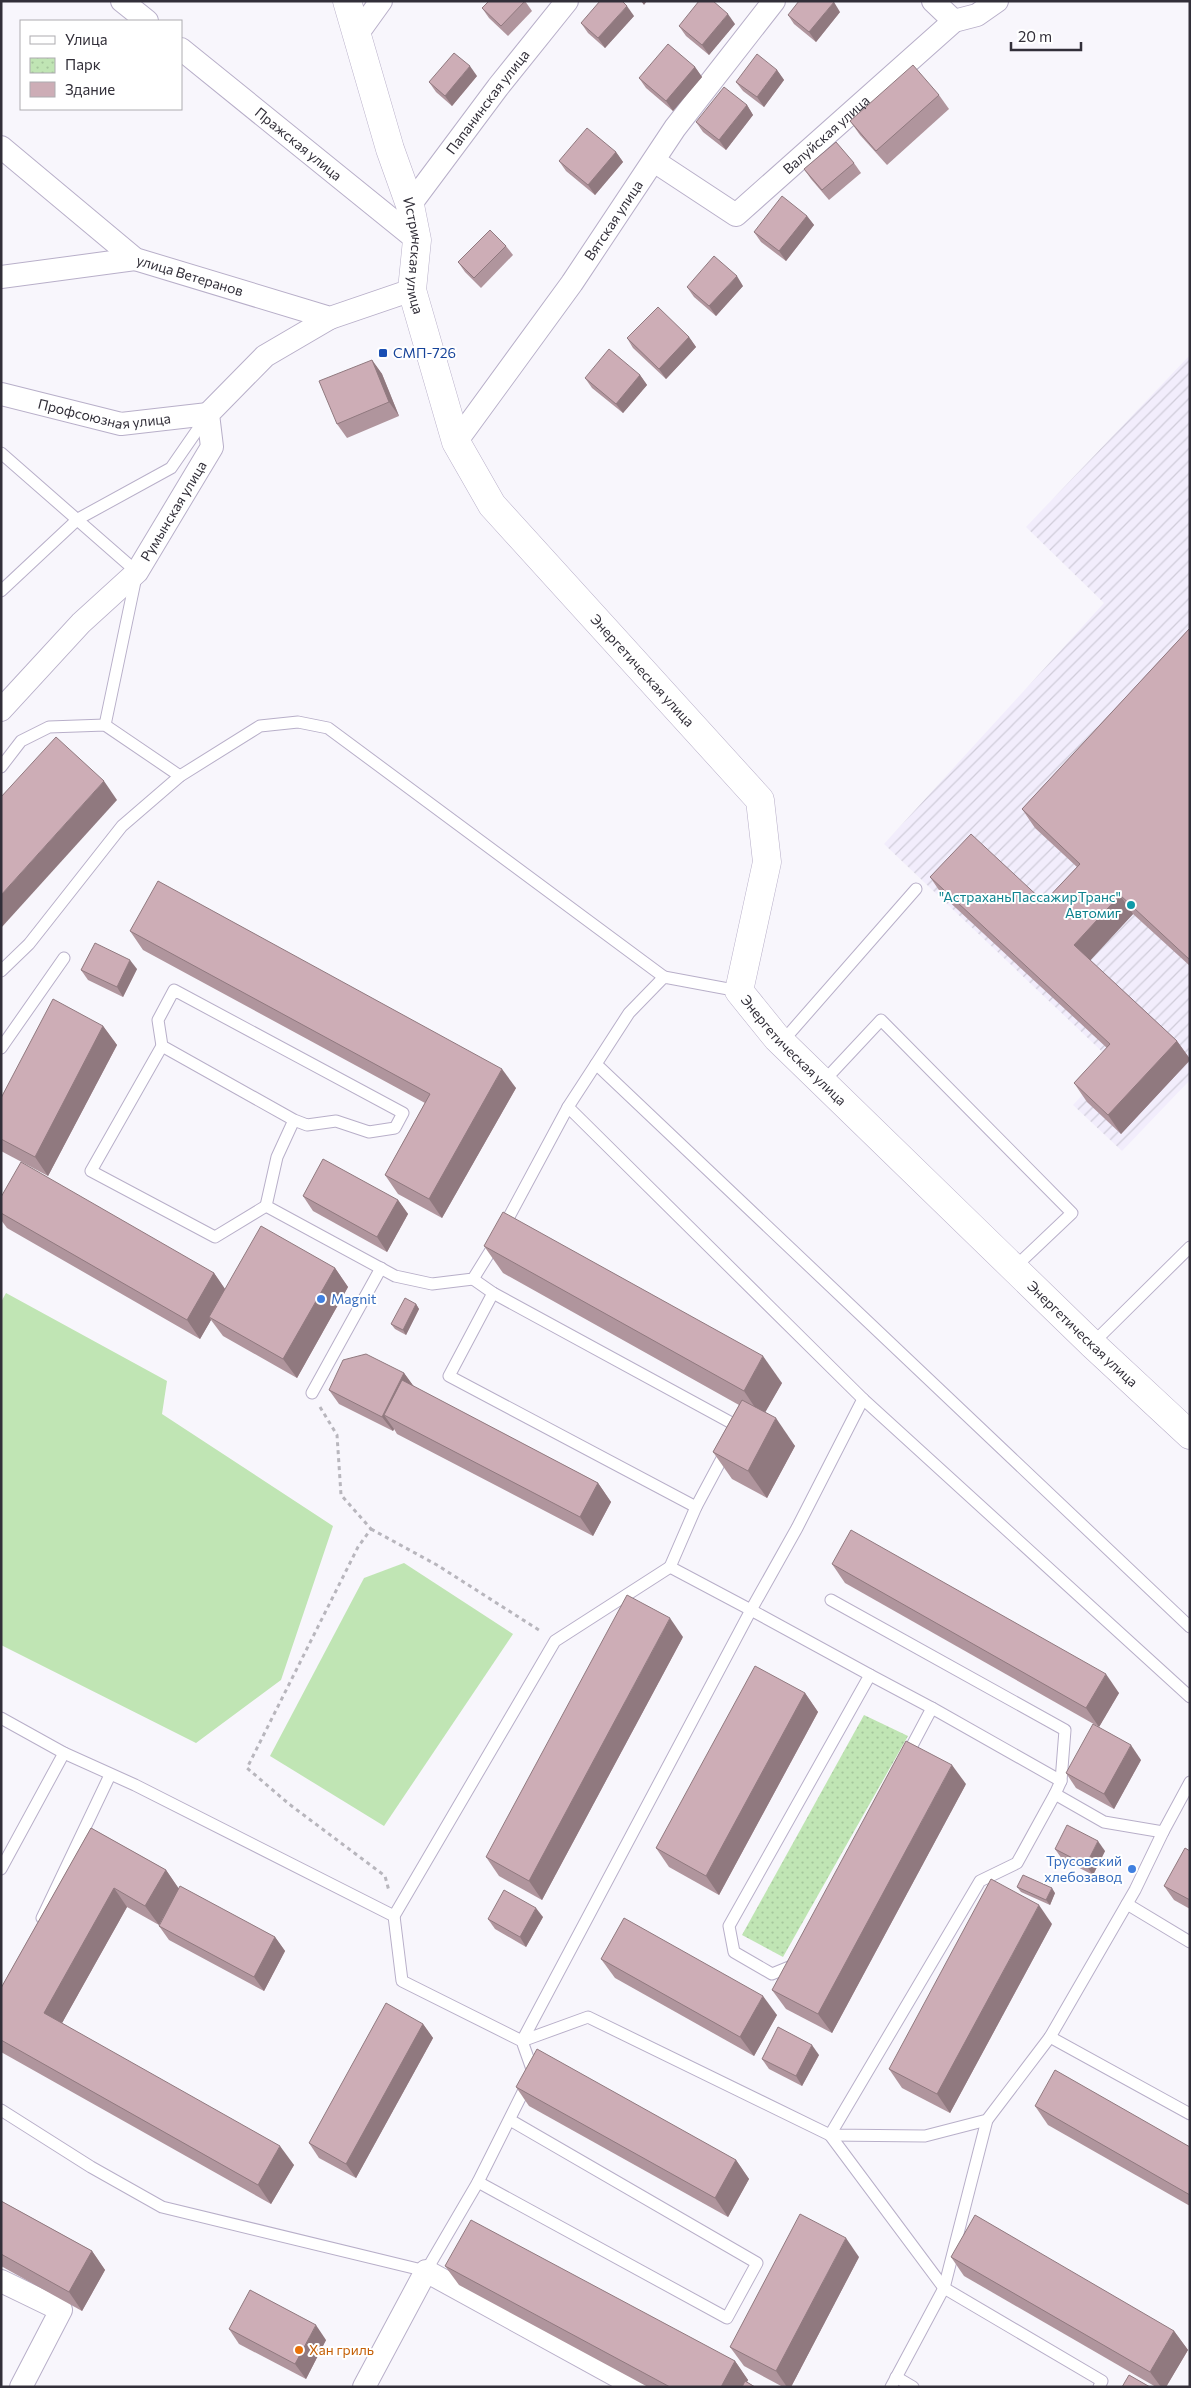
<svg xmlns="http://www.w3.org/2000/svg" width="1191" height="2388" font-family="Commissioner,sans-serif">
<defs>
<pattern id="industrial-furrows" width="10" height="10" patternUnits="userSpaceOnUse" patternTransform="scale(1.25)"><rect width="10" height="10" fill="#f2edfc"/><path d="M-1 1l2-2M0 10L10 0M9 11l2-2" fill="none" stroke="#d0ccd9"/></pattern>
<pattern id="park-dots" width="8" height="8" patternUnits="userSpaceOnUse" patternTransform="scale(1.25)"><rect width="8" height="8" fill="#c0e5b4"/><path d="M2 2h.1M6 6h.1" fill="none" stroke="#a5c59c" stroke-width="1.8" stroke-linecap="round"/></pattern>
</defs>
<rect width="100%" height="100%" fill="#f8f6fc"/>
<path fill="url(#industrial-furrows)" d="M1190 355V1080L1122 1151 1073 1105 1113 1062 884 844 1104 603 1026 527Z"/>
<g fill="#c0e5b4">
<path d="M6 1293 167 1381 162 1414 333 1526 281 1680 196 1743 1 1645V1302Z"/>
<path d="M404 1563 513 1634 384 1826 270 1756 364 1578Z"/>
</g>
<path fill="url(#park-dots)" d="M864 1715 908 1736 783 1957 742 1935Z"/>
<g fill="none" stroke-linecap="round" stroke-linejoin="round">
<g stroke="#b8afc9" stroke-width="13">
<g id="lane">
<path d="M1 453 137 572 105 725"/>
<path d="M1 591 78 519 171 468 207 416"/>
<path d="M1 767 21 741 49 727 105 725 180 776"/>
<path d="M1 971 29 944 122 826 180 776 260 726 298 722 328 728 664 977"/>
<path d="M782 1042 916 889"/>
<path d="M162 1046 91 1171 215 1237 266 1206"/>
<path d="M1 1048 64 958"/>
<path d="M596 1064 1190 1627"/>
<path d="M823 1082 881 1020 1072 1213 1014 1268"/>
<path d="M568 1107 863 1399 1190 1697"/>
<path d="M294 1120 162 1046 158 1020 174 990 403 1113 395 1128 369 1132 336 1121 307 1125 294 1120 277 1157 266 1206 395 1276 432 1284 473 1279 496 1242"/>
<path d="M503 1228 568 1107 596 1064 629 1013 664 977 739 991"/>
<path d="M473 1279 493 1293 739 1427 737 1430"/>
<path d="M493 1293 449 1376 696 1507"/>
<path d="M1092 1344 1190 1247"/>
<path d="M312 1393 381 1268"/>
<path d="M727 1449 696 1507 670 1567 751 1610 797 1528 863 1399"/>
<path d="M831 1600 1065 1730 1061 1781 1055 1794 1104 1822 1163 1832 1190 1782"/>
<path d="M870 1675 932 1708"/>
<path d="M1 1718 64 1753 135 1785 394 1916 402 1981 522 2041 533 2072 478 2182 426 2271 162 2207 91 2167 1 2110"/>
<path d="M906 1757 932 1708 1061 1781"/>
<path d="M1055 1794 1017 1863 980 1881 830 2135 944 2288 1102 2381 1099 2387"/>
<path d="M1 1869 64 1753"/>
<path d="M1127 1904 1190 1942"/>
<path d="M394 1916 555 1641 670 1567"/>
<path d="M42 1918 110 1775"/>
<path d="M1050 2037 1190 2114"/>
<path d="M522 2041 751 1610 870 1675 729 1926 734 1952 772 1974 794 1965 795 1962"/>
<path d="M522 2041 588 2017 830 2135 925 2136 987 2120 1050 2037 1135 1890 1163 1832"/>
<path d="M478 2182 727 2318 757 2263 510 2120"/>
<path d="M896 2377 913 2387"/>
<path d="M891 2387 944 2288 987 2120"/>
</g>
</g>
<g stroke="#b8afc9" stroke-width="24">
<g id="street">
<path d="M122 1 147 21"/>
<path d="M933 1 954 21"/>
<path d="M358 33 381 1"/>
<path id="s1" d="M181 49 417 240"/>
<path id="s2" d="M1 147 135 259 330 318 412 290"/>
<path id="s3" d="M654 161 736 215 954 21 977 15 997 1"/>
<path id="s4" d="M410 205 498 87 567 1"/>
<path d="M1 277 135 259"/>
<path id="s5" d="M1 394 121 424 208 414"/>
<path id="s6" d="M456 442 572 283 675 128 774 1"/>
<path id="s7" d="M1 710 81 623 137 572 212 447 208 414 265 356 330 318"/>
<path d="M1 2281 61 2310 21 2387"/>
<path d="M364 2387 426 2271 637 2387"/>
</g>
</g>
<g stroke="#b8afc9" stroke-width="29">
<g id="secondary">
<path id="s8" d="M347 1 390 149 410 205 417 240 412 290 456 442 492 505 760 800 767 862 739 991 777 1038 1092 1344 1190 1435"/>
</g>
</g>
<g stroke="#b8b6bd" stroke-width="3" stroke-dasharray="4 4" stroke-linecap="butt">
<path d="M320 1407 337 1435 341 1495 371 1529 358 1547 247 1768 289 1804 385 1876 389 1891"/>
<path d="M371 1529 437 1565 542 1632"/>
</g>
<use href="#lane" stroke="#fff" stroke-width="11"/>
<use href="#street" stroke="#fff" stroke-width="22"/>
<use href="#secondary" stroke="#fff" stroke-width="28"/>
</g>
<g fill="#b0959d">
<path d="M489 1H525L532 11 508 36 489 18 482 8Z"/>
<path d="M840 12 816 42 794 24 788 15Z"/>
<path d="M634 16 605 48 588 33 581 23Z"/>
<path d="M735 24 709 55 686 36 679 26Z"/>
<path d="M695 67 702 77 673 111 646 88 639 78Z"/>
<path d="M777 70 784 80 764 107 743 91 736 82Z"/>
<path d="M477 76 452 106 436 92 429 82Z"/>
<path d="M939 95 949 109 887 165 860 135 850 121Z"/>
<path d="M747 105 753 115 726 150 703 132 696 122Z"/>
<path d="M616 152 623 162 595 195 566 171 559 161Z"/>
<path d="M854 163 861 173 829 200 811 179 804 169Z"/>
<path d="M807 216 814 225 786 261 761 242 754 232Z"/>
<path d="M506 246 513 255 481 288 465 272 458 262Z"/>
<path d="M743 286 716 316 694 297 687 287Z"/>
<path d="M689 337 696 347 666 379 633 348 627 338Z"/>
<path d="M372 360 382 374 399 416 347 438 337 424Z"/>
<path d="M640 375 647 385 623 413 592 388 585 378Z"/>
<path d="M1190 628V966L1133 914 1090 960 1177 1041 1190 1059V1060L1121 1134 1087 1102 1074 1083 1107 1048 943 896 930 877 1044 902 1077 867 1035 828 1022 809Z"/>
<path d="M130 931 516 1088 442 1218 398 1194 385 1175 425 1103 143 950Z"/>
<path d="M137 969 123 997 88 980 81 970Z"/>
<path d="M103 1026 117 1045 48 1176 1 1151V1098Z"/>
<path d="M303 1196 398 1200 408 1214 387 1252 313 1211Z"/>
<path d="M1 1197 214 1273 225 1289 335 1268 348 1287 297 1378 223 1336 211 1320 200 1339 7 1228 1 1220Z"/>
<path d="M484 1246 782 1383 765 1412 795 1446 767 1498 732 1479 713 1452 739 1405 503 1273Z"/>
<path d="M416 1304 419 1309 406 1335 395 1329 391 1324Z"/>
<path d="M404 1373 414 1387 598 1483 611 1502 593 1536 397 1434 394 1429 393 1431 339 1404 329 1390Z"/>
<path d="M832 1564 1119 1693 1099 1727 845 1583Z"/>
<path d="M683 1637 542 1900 499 1876 486 1857Z"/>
<path d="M805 1693 818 1712 719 1895 669 1867 656 1848Z"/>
<path d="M1141 1760 1114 1809 1076 1788 1066 1773Z"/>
<path d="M966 1784 832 2033 786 2009 772 1990Z"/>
<path d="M91 1828 166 1870 179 1889 275 1937 285 1951 264 1991 169 1940 159 1926 174 1898 159 1925 127 1907 62 2023 294 2165 271 2204 1 2052V1988Z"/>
<path d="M1055 1849 1105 1851 1093 1875 1062 1859Z"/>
<path d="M1190 1851V1909L1174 1900 1164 1886Z"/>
<path d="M1017 1887 1055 1893 1050 1905 1021 1892Z"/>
<path d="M543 1917 526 1947 495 1929 488 1919Z"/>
<path d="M1052 1924 950 2113 902 2088 889 2069Z"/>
<path d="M601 1959 777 2015 754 2056 615 1978Z"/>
<path d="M423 2024 433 2038 356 2178 319 2158 309 2143Z"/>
<path d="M819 2055 802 2086 769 2069 762 2059Z"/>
<path d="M516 2087 736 2160 749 2179 728 2217 529 2106Z"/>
<path d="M1035 2106 1190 2147V2206L1048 2125Z"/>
<path d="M1 2201 92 2251 105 2270 82 2311 1 2266Z"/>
<path d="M859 2257 791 2387H783L744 2366 730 2347Z"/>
<path d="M951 2257 1174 2331 1188 2350 1166 2387H1156L964 2276Z"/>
<path d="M445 2266 735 2361 748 2380 747 2382 755 2387H648L459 2285Z"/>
<path d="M229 2329 326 2340 306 2379 239 2344Z"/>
</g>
<g fill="#90797f">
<path d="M641 1H647L644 5Z"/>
<path d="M834 2 840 12 816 42 809 32Z"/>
<path d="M627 6 634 16 605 48 598 38Z"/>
<path d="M728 14 735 24 709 55 702 45Z"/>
<path d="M470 66 477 76 452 106 445 96Z"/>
<path d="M695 67 702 77 673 111 666 101Z"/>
<path d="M777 70 784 80 764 107 757 97Z"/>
<path d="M747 105 753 115 726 150 719 140Z"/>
<path d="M616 152 623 162 595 195 588 185Z"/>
<path d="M807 216 814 225 786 261 779 251Z"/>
<path d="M737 276 743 286 716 316 709 306Z"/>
<path d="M689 337 696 347 666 379 659 369Z"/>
<path d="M372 360 382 374 399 416 389 402Z"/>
<path d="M640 375 647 385 623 413 616 404Z"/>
<path d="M104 781 117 800 1 928V895Z"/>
<path d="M1120 895 1133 914 1087 964 1074 945Z"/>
<path d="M130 960 137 969 123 997 117 987Z"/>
<path d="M103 1026 117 1045 48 1176 35 1157Z"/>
<path d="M1177 1041 1190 1059V1060L1121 1134 1108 1115Z"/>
<path d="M502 1069 516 1088 442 1218 429 1199Z"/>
<path d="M398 1200 408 1214 387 1252 377 1237Z"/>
<path d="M335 1268 348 1287 297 1378 283 1359Z"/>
<path d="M214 1273 227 1292 209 1317 211 1320 200 1339 187 1320Z"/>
<path d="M416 1304 419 1309 406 1335 403 1330Z"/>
<path d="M763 1356 782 1383 762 1418 744 1391Z"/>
<path d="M404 1373 415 1388 384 1415 394 1429 393 1431 382 1417Z"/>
<path d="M776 1418 795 1446 767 1498 748 1471Z"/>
<path d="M598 1483 611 1502 593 1536 580 1517Z"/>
<path d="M670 1618 683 1637 542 1900 529 1881Z"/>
<path d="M1106 1674 1119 1693 1099 1727 1086 1708Z"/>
<path d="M805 1693 818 1712 719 1895 706 1876Z"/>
<path d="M1131 1745 1141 1760 1114 1809 1104 1794Z"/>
<path d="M952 1765 966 1784 832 2033 818 2014Z"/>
<path d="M1098 1841 1105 1851 1093 1875 1086 1865Z"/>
<path d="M166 1870 179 1889 159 1925 145 1906Z"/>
<path d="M114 1888 127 1907 57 2032 44 2013Z"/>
<path d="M1052 1888 1055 1893 1050 1905 1046 1900Z"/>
<path d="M1039 1905 1052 1924 950 2113 937 2094Z"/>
<path d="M536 1908 543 1917 526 1947 520 1937Z"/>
<path d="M275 1937 285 1951 264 1991 254 1977Z"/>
<path d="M763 1996 777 2015 754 2056 740 2037Z"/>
<path d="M423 2024 433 2038 356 2178 346 2164Z"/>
<path d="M812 2045 819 2055 802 2086 796 2076Z"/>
<path d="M280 2146 294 2165 271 2204 258 2185Z"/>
<path d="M736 2160 749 2179 728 2217 715 2198Z"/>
<path d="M846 2238 859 2257 791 2387H787L776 2371Z"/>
<path d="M92 2251 105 2270 82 2311 69 2292Z"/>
<path d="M316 2325 326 2340 306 2379 295 2364Z"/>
<path d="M1174 2331 1188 2350 1166 2387H1161L1150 2372Z"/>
<path d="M735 2361 748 2380 744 2387H721Z"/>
</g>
<g fill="#cdadb6" stroke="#90797f">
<path d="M489 1H525L501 26 482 8Z"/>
<path d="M600 1H622L627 6 598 38 581 23Z"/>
<path d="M699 1H713L728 14 702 45 679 26Z"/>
<path d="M799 1H833L834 2 809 32 788 15Z"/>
<path d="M668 44 695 67 666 101 639 78Z"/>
<path d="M454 53 470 66 445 96 429 82Z"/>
<path d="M757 54 777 70 757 97 736 82Z"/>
<path d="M913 65 939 95 876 151 850 121Z"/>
<path d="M724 87 747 105 719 140 696 122Z"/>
<path d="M587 128 616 152 588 185 559 161Z"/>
<path d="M836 142 854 163 822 190 804 169Z"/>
<path d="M782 196 807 216 779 251 754 232Z"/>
<path d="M490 230 506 246 474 278 458 262Z"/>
<path d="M714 256 737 276 709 306 687 287Z"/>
<path d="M658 307 689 337 659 369 627 338Z"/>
<path d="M609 349 640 375 616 404 585 378Z"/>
<path d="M372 360 389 402 337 424 319 381Z"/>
<path d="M1190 628V960L1120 895 1074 945 1177 1041 1108 1115 1074 1083 1110 1044 930 877 971 834 1044 902 1080 864 1022 809Z"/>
<path d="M56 737 104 781 1 895V797Z"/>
<path d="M158 881 502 1069 429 1199 385 1175 430 1094 130 931Z"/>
<path d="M95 943 130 960 117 987 81 970Z"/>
<path d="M53 999 103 1026 35 1157 1 1139V1098Z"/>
<path d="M323 1159 398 1200 377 1237 303 1196Z"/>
<path d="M21 1162 214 1273 187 1320 1 1213V1197Z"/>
<path d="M503 1212 763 1356 744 1391 484 1246Z"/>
<path d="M261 1226 335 1268 283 1359 209 1317Z"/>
<path d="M405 1298 416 1304 403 1330 391 1324Z"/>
<path d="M366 1354 404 1373 382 1417 329 1390 343 1360Z"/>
<path d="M402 1380 598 1483 580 1517 384 1415Z"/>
<path d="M742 1400 776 1418 748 1471 713 1452Z"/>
<path d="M851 1530 1106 1674 1086 1708 832 1564Z"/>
<path d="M627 1595 670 1618 529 1881 486 1857Z"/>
<path d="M755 1666 805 1693 706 1876 656 1848Z"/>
<path d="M1093 1724 1131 1745 1104 1794 1066 1773Z"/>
<path d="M906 1741 952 1765 818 2014 772 1990Z"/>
<path d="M1067 1825 1098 1841 1086 1865 1055 1849Z"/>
<path d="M91 1828 166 1870 145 1906 114 1888 44 2013 280 2146 258 2185 1 2040V1988Z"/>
<path d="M1185 1848 1190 1851V1900L1164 1886Z"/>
<path d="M1023 1875 1052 1888 1046 1900 1017 1887Z"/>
<path d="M991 1879 1039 1905 937 2094 889 2069Z"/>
<path d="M180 1886 275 1937 254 1977 159 1926Z"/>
<path d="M504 1890 536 1908 520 1937 488 1919Z"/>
<path d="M624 1918 763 1996 740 2037 601 1959Z"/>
<path d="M386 2003 423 2024 346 2164 309 2143Z"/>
<path d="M778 2027 812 2045 796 2076 762 2059Z"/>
<path d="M537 2049 736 2160 715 2198 516 2087Z"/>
<path d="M1055 2070 1190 2147V2195L1035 2106Z"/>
<path d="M1 2201 92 2251 69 2292 1 2254Z"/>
<path d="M800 2214 846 2238 776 2371 730 2347Z"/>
<path d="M975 2215 1174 2331 1150 2372 951 2257Z"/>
<path d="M471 2220 735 2361 721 2387H670L445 2266Z"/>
<path d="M250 2290 316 2325 295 2364 229 2329Z"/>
<path d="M1129 2375 1150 2387H1122Z"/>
<path d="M745 2381 755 2387H742Z"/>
</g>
<rect fill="#1a4fb4" stroke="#fff" stroke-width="2" x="378" y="348" width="10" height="10" rx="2.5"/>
<circle fill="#0f9aa8" stroke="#fff" stroke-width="2" cx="1131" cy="905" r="5"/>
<g fill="#3f7fe0" stroke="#fff" stroke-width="2">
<circle cx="321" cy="1299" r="5"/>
<circle cx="1132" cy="1869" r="5"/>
</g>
<circle fill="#e8710a" stroke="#fff" stroke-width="2" cx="299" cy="2350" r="5"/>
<g text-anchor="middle" stroke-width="4" stroke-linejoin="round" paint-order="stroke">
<g font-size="14" fill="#322f39" stroke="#fff">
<text dy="5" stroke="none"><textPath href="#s4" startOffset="129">Папанинская улица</textPath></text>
<text dy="5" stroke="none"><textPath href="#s3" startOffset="219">Валуйская улица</textPath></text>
<text dy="5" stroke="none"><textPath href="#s1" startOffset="151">Пражская улица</textPath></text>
<text dy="5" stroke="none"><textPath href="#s6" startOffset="272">Вятская улица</textPath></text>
<text dy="5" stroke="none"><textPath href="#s8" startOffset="265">Истринская улица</textPath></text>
<text dy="5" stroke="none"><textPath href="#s2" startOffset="232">улица Ветеранов</textPath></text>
<text dy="5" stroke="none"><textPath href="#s5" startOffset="106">Профсоюзная улица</textPath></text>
<text dy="5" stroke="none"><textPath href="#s7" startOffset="265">Румынская улица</textPath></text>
<text dy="5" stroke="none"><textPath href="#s8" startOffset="754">Энергетическая улица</textPath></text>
<text dy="5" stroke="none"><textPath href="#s8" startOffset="1204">Энергетическая улица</textPath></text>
<text dy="5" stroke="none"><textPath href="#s8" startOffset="1609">Энергетическая улица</textPath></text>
</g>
<g font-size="14" fill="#164399" stroke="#fff" text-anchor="start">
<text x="393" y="358">СМП-726</text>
</g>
<g font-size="14" fill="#0d838f" stroke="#fff" text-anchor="end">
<text x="1121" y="902">"АстраханьПассажирТранс"<tspan x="1121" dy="16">Автомиг</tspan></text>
</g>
<g font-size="14" fill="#366cbe" stroke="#fff" text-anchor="start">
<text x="331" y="1304">Magnit</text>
<text x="1122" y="1866" text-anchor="end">Трусовский<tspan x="1122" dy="16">хлебозавод</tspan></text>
</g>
<g font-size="14" fill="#c56008" stroke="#fff" text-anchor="start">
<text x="309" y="2355">Хан гриль</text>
</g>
</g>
<rect width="1191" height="2388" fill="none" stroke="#322f39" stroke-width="5"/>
<rect x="20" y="20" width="162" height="90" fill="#ffffff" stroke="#adacb0"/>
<rect x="30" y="36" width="25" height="8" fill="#ffffff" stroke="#adacb0"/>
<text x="65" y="45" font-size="15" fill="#322f39">Улица</text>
<rect x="30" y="58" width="25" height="15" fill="url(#park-dots)" stroke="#adacb0"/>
<text x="65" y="70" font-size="15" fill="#322f39">Парк</text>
<rect x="30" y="82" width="25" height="15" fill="#cdadb6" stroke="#adacb0"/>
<text x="65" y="95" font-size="15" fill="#322f39">Здание</text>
<path d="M1011 42v8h70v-8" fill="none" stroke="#322f39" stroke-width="2.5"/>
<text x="1018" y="42" font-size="15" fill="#322f39" stroke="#ffffff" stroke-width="4" paint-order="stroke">20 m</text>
</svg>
